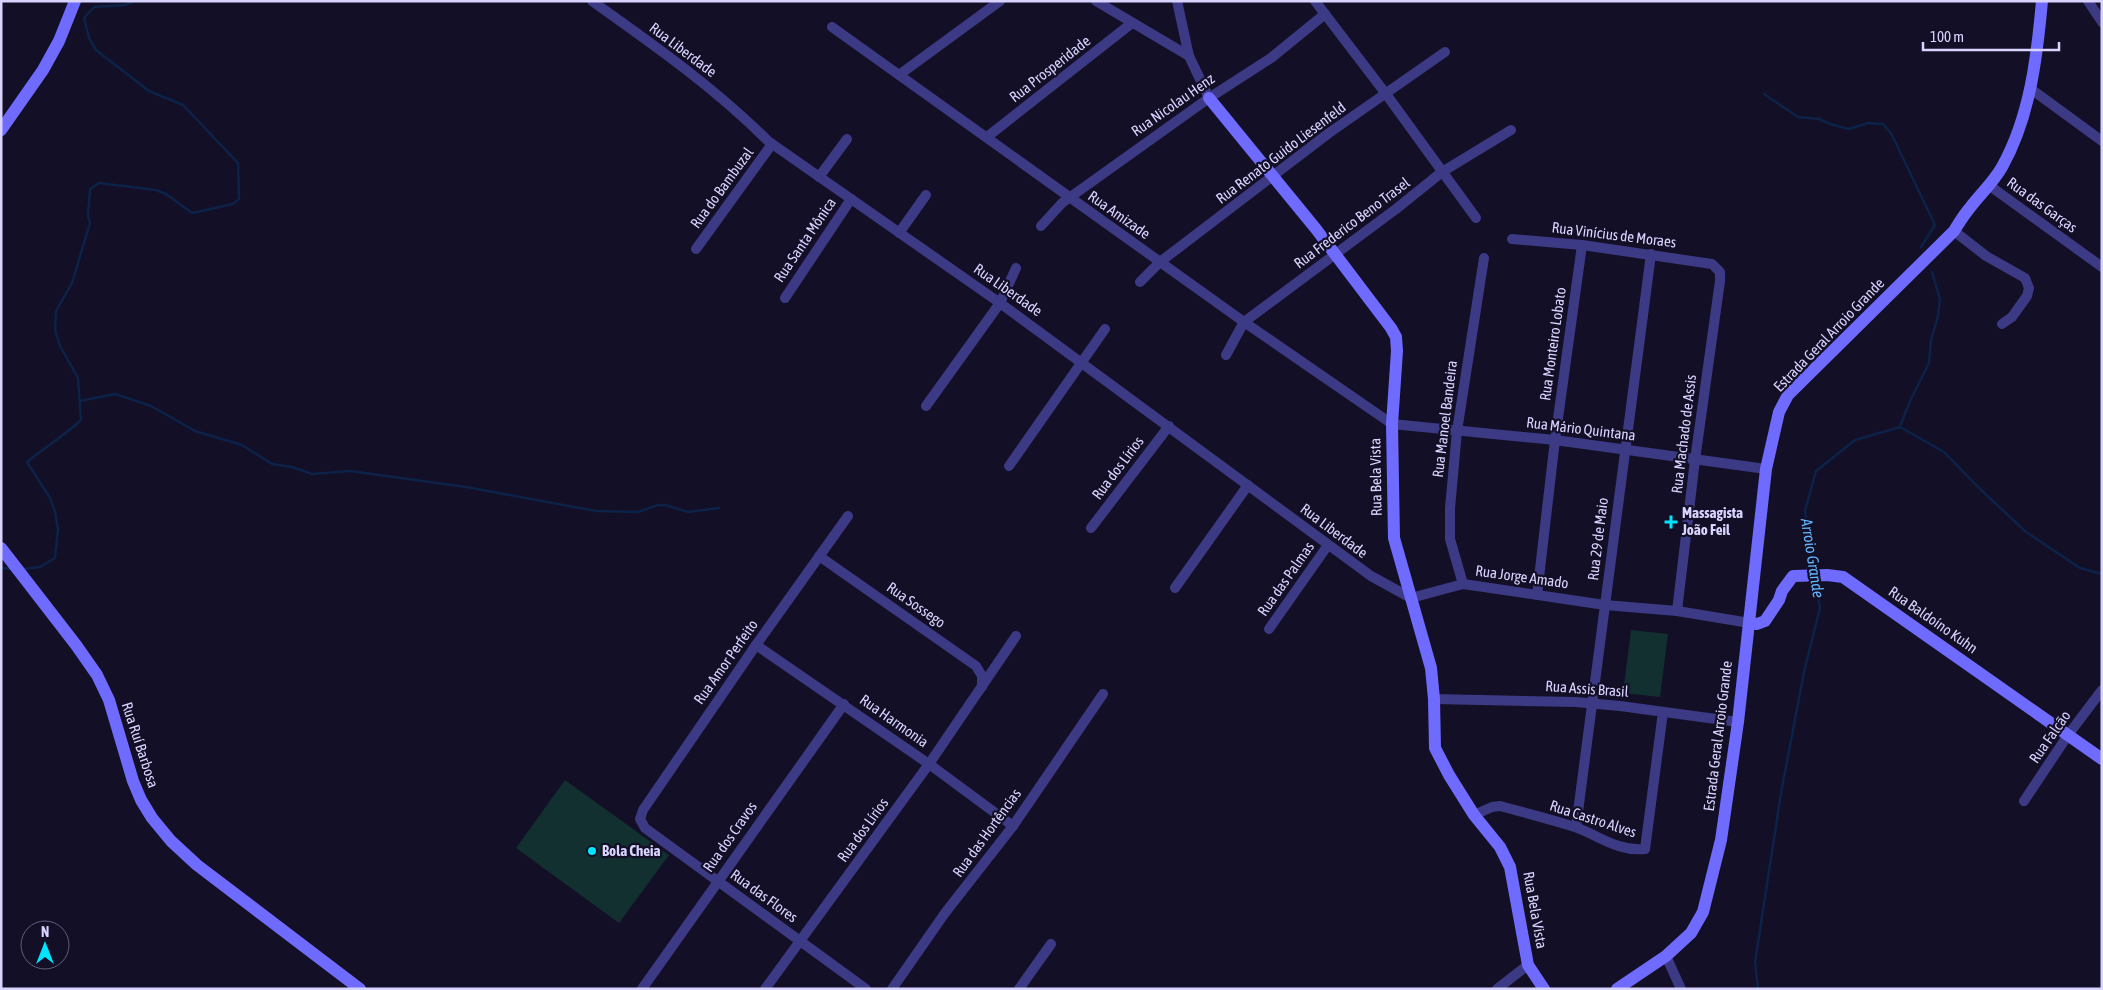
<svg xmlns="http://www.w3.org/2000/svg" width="2103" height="990" font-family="'Asap Condensed',sans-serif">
<rect width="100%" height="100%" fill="#130f26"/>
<g fill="#12302f">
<path d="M1631 630 1668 634 1660 697 1623 693Z"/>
<path d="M565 780 669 855 619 923 516 848Z"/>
</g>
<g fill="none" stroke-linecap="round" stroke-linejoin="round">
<g stroke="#0c2248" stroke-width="2.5">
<path d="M1764 94 1798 117 1819 119 1830 124 1849 129 1868 123 1883 124 1891 133 1935 225 1921 247"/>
<path d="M80 401 115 394 151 406 195 431 242 445 272 464 292 467 312 474 350 471 466 487 596 511 638 512 658 505H665L688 512 719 508"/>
<path d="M1900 426 1911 399 1929 363 1931 340 1938 316 1940 299 1932 272"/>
<path d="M1 568 13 569"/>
<path d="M23 569 40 567 55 558 58 530 55 512 50 498 27 462C45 447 64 436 81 420L78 378 60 346 55 330 56 311 72 283 90 223 88 216 90 189 99 183 156 190 166 194 192 213 233 204 239 199 238 163 183 105 149 91 96 50 89 38 84 18 94 7 125 5 134 1"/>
<path d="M1814 570 1805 511 1816 471 1855 440 1900 427 1944 452 1978 487 2026 532 2080 568 2102 574"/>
<path d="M1758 989 1755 962 1781 793 1804 672 1820 608 1815 578"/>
</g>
<g stroke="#3d3a85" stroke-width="10">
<path d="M592 1C654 45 715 88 768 141L1000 303 1371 576 1411 598 1463 584 1605 605 1677 611 1750 623"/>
<path d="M1096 1 1189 56"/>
<path d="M1177 1 1189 56 1209 98"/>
<path d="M1315 1 1386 94 1476 218"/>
<path d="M2088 1 2102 22"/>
<path d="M832 27 1244 322 1392 424 1555 440 1766 469"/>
<path d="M899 75 1000 1"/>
<path d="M2031 89 2102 141"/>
<path d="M987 137 1132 23"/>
<path d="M819 177 847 139"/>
<path d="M1990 186 2102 267"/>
<path d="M1041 226 1062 203 1209 98 1271 58 1325 14"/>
<path d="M1954 231 1986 256 2025 278 2029 288 2027 296 2012 317 2002 324"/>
<path d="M899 233 926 195"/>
<path d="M1512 239 1582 245 1712 264 1720 272V281L1695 460 1677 611"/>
<path d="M696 249 772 144"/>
<path d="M1140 282 1160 262 1329 133 1445 52"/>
<path d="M785 298 851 199"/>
<path d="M1226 355 1244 322 1396 209 1442 172 1511 130"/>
<path d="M926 406 1000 303 1016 268"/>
<path d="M1009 466 1105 329"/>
<path d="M848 516 756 645 643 810 640 819 645 828 866 989"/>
<path d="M1091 528 1169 426"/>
<path d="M819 556 976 666 982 676V687"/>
<path d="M1463 584 1450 539V508L1457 431 1484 258"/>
<path d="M1175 588 1248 485"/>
<path d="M1537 595 1555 440 1582 245"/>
<path d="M1269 629 1328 545"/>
<path d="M756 645 929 764 1013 826"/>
<path d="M1434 699 1576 702 1620 706 1738 722"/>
<path d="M2024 801 2068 735 2102 690"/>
<path d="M1474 815 1492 807 1500 806C1525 813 1551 819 1575 827 1598 835 1618 852 1645 849L1663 712"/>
<path d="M1576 827 1651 254"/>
<path d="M1666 956 1681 989"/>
<path d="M642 989 844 704"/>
<path d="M765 989 929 764 1016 636"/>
<path d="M892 989 945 913 1013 826 1103 694"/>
<path d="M1019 989 1051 944"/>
<path d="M1497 989 1528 965"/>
</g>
<g stroke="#6f6bff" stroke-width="12">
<path d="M1209 98 1316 229 1391 328 1396 337 1397 351 1392 424 1394 538 1431 668 1434 699 1435 748 1449 775 1474 815 1500 847 1510 867 1528 965 1544 989"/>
<path d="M1 130 43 70 59 41 75 1"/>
<path d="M1 548 76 645 97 675 109 700 133 781 141 800 152 818 171 841 197 865 360 989"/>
<path d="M1750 623 1757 624 1765 621 1779 600 1782 591 1793 576 1827 575 1843 577 2102 759"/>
<path d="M1617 989 1666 956 1691 933 1703 912 1721 840 1738 722 1766 469 1779 412 1788 395 1954 231C1959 223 1963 216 1969 209 1980 194 1993 183 2002 167 2030 117 2037 57 2042 1"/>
</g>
</g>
<g fill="#00e5ff" stroke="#130f26" stroke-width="2">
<path d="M1668.5 514.5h5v5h5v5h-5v5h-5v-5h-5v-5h5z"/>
<circle cx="592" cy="851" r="5"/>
</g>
<g text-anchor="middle" stroke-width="4.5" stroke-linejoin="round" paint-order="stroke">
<g font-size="15" fill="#d9d4ff" stroke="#130f26">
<text transform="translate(683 50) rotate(37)" y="5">Rua Liberdade</text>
<text transform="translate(1050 69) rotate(-38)" y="5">Rua Prosperidade</text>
<text transform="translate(1173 105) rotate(-35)" y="5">Rua Nicolau Henz</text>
<text transform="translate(1281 153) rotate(-37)" y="5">Rua Renato Guido Liesenfeld</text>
<text transform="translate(722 188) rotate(-54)" y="5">Rua do Bambuzal</text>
<text transform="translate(2042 205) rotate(36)" y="5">Rua das Garças</text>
<text transform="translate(1119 215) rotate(35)" y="5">Rua Amizade</text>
<text transform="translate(1352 223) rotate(-37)" y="5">Rua Frederico Beno Trasel</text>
<text transform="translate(1614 235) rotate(7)" y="5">Rua Vinícius de Moraes</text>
<text transform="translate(805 240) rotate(-56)" y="5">Rua Santa Mônica</text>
<text transform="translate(1008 290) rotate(35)" y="5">Rua Liberdade</text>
<text transform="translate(1829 335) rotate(-46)" y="5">Estrada Geral Arroio Grande</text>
<text transform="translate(1553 344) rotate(-82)" y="5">Rua Monteiro Lobato</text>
<text transform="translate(1445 419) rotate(-83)" y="5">Rua Manoel Bandeira</text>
<text transform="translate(1581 429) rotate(7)" y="5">Rua Mário Quintana</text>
<text transform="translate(1684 434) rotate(-83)" y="5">Rua Machado de Assis</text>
<text transform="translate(1118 468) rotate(-53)" y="5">Rua dos Lírios</text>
<text transform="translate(1376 477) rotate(-91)" y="5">Rua Bela Vista</text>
<text transform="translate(1334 531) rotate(37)" y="5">Rua Liberdade</text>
<text transform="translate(1598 539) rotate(-83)" y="5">Rua 29 de Maio</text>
<text transform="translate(1522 577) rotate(8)" y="5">Rua Jorge Amado</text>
<text transform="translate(1286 579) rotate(-55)" y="5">Rua das Palmas</text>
<text transform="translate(916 605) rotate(35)" y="5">Rua Sossego</text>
<text transform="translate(1933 620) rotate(35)" y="5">Rua Baldoíno Kuhn</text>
<text transform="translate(726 662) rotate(-55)" y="5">Rua Amor Perfeito</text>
<text transform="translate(1587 689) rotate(4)" y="5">Rua Assis Brasil</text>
<text transform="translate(894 721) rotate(35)" y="5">Rua Harmonia</text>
<text transform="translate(1718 736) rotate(-83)" y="5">Estrada Geral Arroio Grande</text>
<text transform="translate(2050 737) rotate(-55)" y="5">Rua Falcão</text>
<text transform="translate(140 745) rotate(72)" y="5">Rua Ruí Barbosa</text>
<text transform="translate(1593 819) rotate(18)" y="5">Rua Castro Alves</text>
<text transform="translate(863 830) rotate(-54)" y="5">Rua dos Lírios</text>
<text transform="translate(987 833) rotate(-54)" y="5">Rua das Hortências</text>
<text transform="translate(730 837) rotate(-55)" y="5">Rua dos Cravos</text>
<text transform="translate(764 896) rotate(36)" y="5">Rua das Flores</text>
<text transform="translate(1535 910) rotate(80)" y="5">Rua Bela Vista</text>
</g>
<g font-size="15" font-weight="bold" fill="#d9d4ff" stroke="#130f26" text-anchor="start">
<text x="1682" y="518">Massagista<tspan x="1682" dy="17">João Feil</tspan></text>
<text x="602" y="856">Bola Cheia</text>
</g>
<g font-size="16" font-style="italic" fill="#62b6ff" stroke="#130f26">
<text transform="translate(1813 558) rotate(81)" y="6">Arroio Grande</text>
</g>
</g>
<rect width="2103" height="990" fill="none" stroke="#d9d4ff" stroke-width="5"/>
<g transform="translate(45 945)"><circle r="24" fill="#130f26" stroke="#625e7d"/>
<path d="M0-4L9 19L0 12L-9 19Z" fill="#00e5ff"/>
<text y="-8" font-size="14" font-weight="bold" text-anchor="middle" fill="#d9d4ff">N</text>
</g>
<path d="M1923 42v8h136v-8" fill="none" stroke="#d9d4ff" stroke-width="2.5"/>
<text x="1930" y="42" font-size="15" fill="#d9d4ff" stroke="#130f26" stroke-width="4" paint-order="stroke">100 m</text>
</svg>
